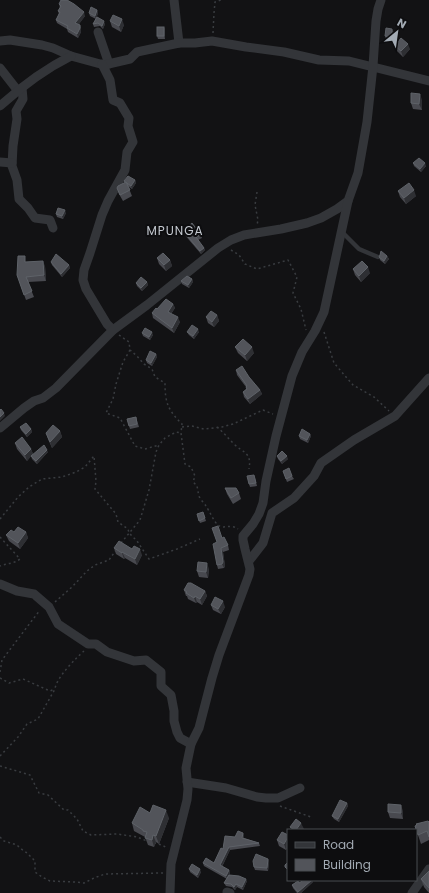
<svg xmlns="http://www.w3.org/2000/svg" width="429" height="893" font-family="Poppins,sans-serif">
<rect width="100%" height="100%" fill="#121214"/>
<g fill="none" stroke-linecap="round" stroke-linejoin="round">
<g stroke="#393c40" stroke-width="1.5" stroke-dasharray="2 3" stroke-linecap="butt">
<path d="M213 33 214 13 215 2 221 0"/>
<path d="M257 192 255 205 258 220 257 225"/>
<path d="M231 250 239 255 245 264 257 269 288 260 297 277 293 293 301 309 306 330"/>
<path d="M324 332 334 363 353 385 374 397 389 411"/>
<path d="M119 335 129 342 130 350 137 356 144 364 152 369 155 377 165 383C165 403 168 410 182 424L181 433 185 464 191 467 195 476 193 482C199 487 197 489 199 496 200 499 204 503 206 506 209 510 214 522 218 525 224 530 230 523 238 529"/>
<path d="M130 350 123 362 116 384 113 399 106 413 120 418 135 446 145 449 159 445"/>
<path d="M182 427 192 426 204 429 222 427 233 424 263 410 273 414"/>
<path d="M217 427C223 432 228 438 234 444 243 453 252 452 249 469"/>
<path d="M0 519 18 497 29 487 42 479 62 477 76 472 85 467 94 456 96 481 95 489 116 514 118 522 128 529 129 533 137 541 149 559 177 549 200 539"/>
<path d="M0 537 20 559C14 564 7 563 0 566"/>
<path d="M121 543 140 520 149 490 156 452 159 445 165 438 176 432 181 433"/>
<path d="M55 602 72 587 87 571 95 565 109 560 116 550"/>
<path d="M0 672 2 660 40 610"/>
<path d="M0 678 9 683 23 679 50 691 55 689"/>
<path d="M0 756 18 737 27 724 38 719 55 689C56 678 76 658 84 651"/>
<path d="M0 766 30 775 39 793 48 795 64 810H68L77 819 83 831 91 835 117 834 137 837 147 841"/>
<path d="M280 806 311 817"/>
<path d="M0 837 4 841 17 845 20 848 27 853 35 861V872L42 877 50 881 75 882 84 883 94 878 105 874 163 873"/>
<path d="M154 843 162 845 167 848"/>
</g>
<path stroke="#333539" stroke-width="4.5" d="M342 232 359 249 378 257"/>
<g stroke="#333539" stroke-width="9">
<path d="M174 0 179 43"/>
<path d="M98 32 109 64"/>
<path d="M0 41 10 40 42 45 53 48 71 56 104 65 130 59 137 52 179 43H195L212 41 246 47 284 52 319 60 349 61 429 81"/>
<path d="M102 64 110 80 113 100 120 103 129 118 128 126 133 142 127 152 125 170 108 201 102 215 90 253 84 270 83 280 86 289 107 324 113 330"/>
<path d="M0 68 18 91"/>
<path d="M22 88 23 99 16 111 17 119 13 146 12 166 17 180 19 199 28 208 35 218 50 220 53 228"/>
<path d="M0 106C21 87 45 69 71 56"/>
<path d="M0 162 12 163"/>
<path d="M0 428 24 408 34 401 43 398 56 388 113 330 147 305 218 248 231 240 244 235 281 229 307 223 321 218 337 209 348 201 358 173 367 122 373 66 376 21 378 9 381 0"/>
<path d="M249 561 263 543 272 513 294 498 314 476 321 463 354 440 395 416 429 378"/>
<path d="M0 584 17 591 34 594 49 607 58 624 88 644H96L107 652 134 661 146 660 161 672V686L171 695 174 711V721L177 732 180 738 191 744"/>
<path d="M187 782 226 788 257 797 266 798H278L300 788"/>
<path d="M227 892 230 893"/>
<path d="M170 893 171 864 187 800 188 789 186 768 191 744 199 728 212 678 219 655 249 575 250 569 245 549 243 540V536L253 524 259 514 263 503 266 481 276 436 292 376 302 352 315 331 324 312 348 201"/>
<path d="M412 893 429 869"/>
</g>
</g>
<g fill="#48494f">
<path d="M59 4 85 16 78 25H80L81 29V32L78 38 68 32 67 29 57 23 56 20 59 14 58 11 60 8Z"/>
<path d="M97 10 98 13 96 19 90 16 89 13Z"/>
<path d="M97 17 105 24 103 29 100 26 94 27 93 24Z"/>
<path d="M110 21 124 25 121 32 112 27Z"/>
<path d="M164 27 165 30V39H158L157 36Z"/>
<path d="M394 32 393 40 386 39 385 36Z"/>
<path d="M395 46 410 49 403 57 397 51Z"/>
<path d="M422 100V110L413 109 411 103Z"/>
<path d="M413 163 426 166 421 172 414 166Z"/>
<path d="M135 180 136 183 132 189 128 186 132 196 123 201 119 194 117 188 125 182 124 181Z"/>
<path d="M398 191 416 196 406 204 400 197Z"/>
<path d="M66 213 63 219 57 217 56 214Z"/>
<path d="M183 231 201 235 202 238 198 240 204 248 205 250 201 254 184 234Z"/>
<path d="M387 256 389 259 385 264 380 260 379 257Z"/>
<path d="M157 258 170 260 172 266 166 271 159 264Z"/>
<path d="M27 262 45 266 46 281 28 282 34 297 26 300 17 275Z"/>
<path d="M51 262 69 265 70 268 62 277 52 265Z"/>
<path d="M353 269 370 273 361 282 355 275Z"/>
<path d="M192 279 193 282 189 288 182 284 181 281Z"/>
<path d="M147 282 148 285 142 291 137 286 136 283Z"/>
<path d="M173 304 175 308 171 314 180 322 174 333 153 318 152 313Z"/>
<path d="M217 315 219 321 214 327 208 323 206 317Z"/>
<path d="M187 332H199L194 339 189 335Z"/>
<path d="M142 333 153 335 150 340 143 336Z"/>
<path d="M235 347 254 353 247 361 238 353Z"/>
<path d="M156 354 157 357 152 366 147 363 146 360Z"/>
<path d="M236 370 249 377 260 390 262 394 250 404 244 397 243 392 246 389V387L237 375Z"/>
<path d="M136 417 139 427 130 429 127 419Z"/>
<path d="M20 427 31 429 32 432 27 437 21 430Z"/>
<path d="M60 431 62 437 52 448 48 439 46 433Z"/>
<path d="M310 434 311 436 308 443 300 439 299 436Z"/>
<path d="M15 443 31 449 33 454 48 452 37 464 32 459 31 456 27 461 17 449Z"/>
<path d="M277 456 288 459 282 464 278 459Z"/>
<path d="M283 471 292 476 294 479 287 482Z"/>
<path d="M255 478 257 486 250 487 249 484Z"/>
<path d="M225 488 239 493 241 499 233 504 227 494Z"/>
<path d="M203 512 206 521 200 523 197 514Z"/>
<path d="M14 532H26L28 538 20 549 9 541 6 535Z"/>
<path d="M222 538 228 545 229 550 223 552 225 566 224 568 218 569 217 565V542Z"/>
<path d="M114 548 142 555 137 565 125 558 124 559 116 554Z"/>
<path d="M209 569 208 578 199 577 197 571Z"/>
<path d="M184 590 205 591 207 596 202 605 197 602 196 603 188 599 187 596H186Z"/>
<path d="M211 605 225 607 221 614 213 610Z"/>
<path d="M347 803 348 806 339 822 334 819 332 816Z"/>
<path d="M403 811V819L390 818 388 812Z"/>
<path d="M150 813 169 818 159 844 156 842 154 847 148 845 145 837 134 831 132 823Z"/>
<path d="M429 822V840L421 844 415 826Z"/>
<path d="M243 833 244 836V838L259 843 260 846 230 850 222 867 229 870 230 873 229 875 247 881 243 890 237 887 235 890 232 887 226 886 224 883 227 879 204 866 203 863H214L223 849 235 837Z"/>
<path d="M288 835V846L286 850 279 846 277 840Z"/>
<path d="M268 859 269 862 268 871 255 870 254 867Z"/>
<path d="M189 869 201 872 198 878 190 872Z"/>
<path d="M429 871V893L424 887 421 879Z"/>
<path d="M313 882 301 893H297L293 888 292 885 299 883Z"/>
</g>
<g fill="#2e2f33">
<path d="M97 10 98 13 96 19 95 16Z"/>
<path d="M84 12 85 16 77 27 75 23Z"/>
<path d="M122 19 124 25 121 32 119 26Z"/>
<path d="M104 21 105 24 103 29 102 26Z"/>
<path d="M80 25 81 29V32L78 38 77 34Z"/>
<path d="M164 27 165 30V39L164 36Z"/>
<path d="M392 29 394 32 393 40 392 37Z"/>
<path d="M408 44 410 49 403 57 401 51Z"/>
<path d="M420 94 422 100V110L419 104Z"/>
<path d="M425 163 426 166 421 172 420 169Z"/>
<path d="M135 180 136 183 132 189 131 186Z"/>
<path d="M414 190 416 196 406 204 404 198Z"/>
<path d="M65 210 66 213 63 219 62 216Z"/>
<path d="M204 248 205 250 201 254 200 251Z"/>
<path d="M387 256 389 259 385 264 384 261Z"/>
<path d="M170 260 172 266 166 271 164 265Z"/>
<path d="M43 261 45 266 46 281 44 275Z"/>
<path d="M69 265 70 268 62 277 61 274Z"/>
<path d="M368 267 370 273 361 282 359 276Z"/>
<path d="M192 279 193 282 189 288 188 285Z"/>
<path d="M147 282 148 285 142 291 141 288Z"/>
<path d="M173 304 175 308 169 316 168 312Z"/>
<path d="M217 315 219 321 214 327 212 322Z"/>
<path d="M178 317 180 322 174 333 172 328Z"/>
<path d="M198 329 199 332 194 339 193 336Z"/>
<path d="M152 332 153 335 150 340 149 337Z"/>
<path d="M252 347 254 353 247 361 245 355Z"/>
<path d="M156 354 157 357 152 366 151 363Z"/>
<path d="M260 390 262 394 250 404 248 399Z"/>
<path d="M4 413 5 416 0 421V417Z"/>
<path d="M31 429 32 432 27 437 26 434Z"/>
<path d="M60 431 62 437 52 448 50 442Z"/>
<path d="M310 434 311 436 308 443 307 440Z"/>
<path d="M31 449 33 454 27 461 25 455Z"/>
<path d="M47 450 48 452 37 464 36 461Z"/>
<path d="M287 456 288 459 282 464 281 461Z"/>
<path d="M26 532 28 538 20 549 18 543Z"/>
<path d="M221 548 223 552 225 566 224 568 222 564Z"/>
<path d="M140 549 142 555 137 565 135 559Z"/>
<path d="M122 552 125 558 124 559 122 553Z"/>
<path d="M207 563 209 569 208 578 206 572Z"/>
<path d="M205 591 207 596 202 605 200 599Z"/>
<path d="M195 596 197 602 196 603 194 598Z"/>
<path d="M223 601 225 607 221 614 218 609Z"/>
<path d="M347 803 348 806 339 822 338 819Z"/>
<path d="M401 805 403 811V819L401 813Z"/>
<path d="M166 810 169 818 159 844 156 836Z"/>
<path d="M301 823 304 829 303 830H296Z"/>
<path d="M243 833 244 836 243 841 242 838Z"/>
<path d="M153 835 156 842 154 847 152 840Z"/>
<path d="M288 837V846L286 850 284 844Z"/>
<path d="M229 847 230 850 221 868 220 865Z"/>
<path d="M268 859 269 862 268 871 267 868Z"/>
<path d="M200 869 201 872 198 878 197 875Z"/>
<path d="M229 870 230 873 227 879 226 876Z"/>
<path d="M246 879 247 881 243 890 242 887Z"/>
<path d="M312 880 313 882 301 893H298V892Z"/>
<path d="M236 884 237 887 235 890 234 887Z"/>
</g>
<g fill="#52545a" stroke="#5e6268">
<path d="M61 0H67L74 4 84 12 75 23 80 25V28L77 34 67 28 68 26 56 20 60 12 58 11 61 6 59 4Z"/>
<path d="M91 7 97 10 95 16 89 13Z"/>
<path d="M113 15 122 19 119 26 110 21Z"/>
<path d="M97 17 104 21 102 26 98 23 93 24Z"/>
<rect x="157" y="27" width="7" height="9"/>
<path d="M386 28 392 29V37L385 36Z"/>
<path d="M401 38 408 44 401 51 395 46Z"/>
<path d="M411 93 420 94 419 104 411 103Z"/>
<path d="M419 158 425 163 420 169 413 163Z"/>
<path d="M128 176 135 180 131 186 124 181Z"/>
<path d="M126 182 130 190 120 195 117 188 118 186Z"/>
<path d="M409 183 414 190 404 198 398 191Z"/>
<path d="M58 208 65 210 62 216 56 214Z"/>
<path d="M192 223 201 235 196 237 204 248 200 251 183 231Z"/>
<path d="M381 251 387 256 384 261 379 257 380 255Z"/>
<path d="M163 253 170 260 164 265 157 258Z"/>
<path d="M56 254 69 265 61 274 51 262Z"/>
<path d="M18 256H25V262L43 261 44 275 26 277 32 291 24 295 17 275Z"/>
<path d="M362 261 368 267 359 276 353 269Z"/>
<path d="M187 276 192 279 188 285 181 281Z"/>
<path d="M141 277 147 282 141 288 136 283Z"/>
<path d="M166 299 173 304 168 312 178 317 172 328 152 313 156 308 157 309Z"/>
<path d="M211 311 217 315 212 322 206 317Z"/>
<path d="M192 325 198 329 193 336 187 332Z"/>
<path d="M145 328 152 332 149 337 142 333Z"/>
<path d="M243 339 252 347 245 355 235 347Z"/>
<path d="M150 351 156 354 151 363 146 360Z"/>
<path d="M242 366 249 377 260 390 248 399 243 392 247 389 246 387 247 386 236 370Z"/>
<path d="M1 409 4 413 0 417V410Z"/>
<path d="M136 417 137 424 129 426 127 419Z"/>
<path d="M26 423 31 429 26 434 20 427Z"/>
<path d="M53 425 60 431 50 442 46 433Z"/>
<path d="M302 429 310 434 307 440 299 436Z"/>
<path d="M22 437 31 449 25 455 15 443Z"/>
<path d="M44 445 47 450 36 461 31 456Z"/>
<path d="M282 451 287 456 281 461 277 456Z"/>
<path d="M289 468 292 476 286 479 283 471Z"/>
<path d="M254 475 256 483 249 484 247 476Z"/>
<path d="M225 488H236L239 493 231 498Z"/>
<path d="M203 512 205 518 199 521 197 514Z"/>
<path d="M218 526 222 538 224 537 228 545 221 548 223 562 222 564 217 565 213 544 217 542 212 528Z"/>
<path d="M18 527 26 532 18 543 6 535 11 530 14 532Z"/>
<path d="M119 541 132 549 134 546 140 549 135 559 122 552V553L114 548Z"/>
<path d="M198 562 207 563 206 572 197 571Z"/>
<path d="M188 583H191L205 591 200 599 195 596 194 598 186 593 187 592 184 590Z"/>
<path d="M215 597 223 601 218 609 211 605Z"/>
<path d="M340 800 347 803 338 819 332 816Z"/>
<path d="M388 804 401 805V813L388 812Z"/>
<path d="M153 805 166 810 156 836 153 835 152 840 145 838 147 832 143 831V830L132 823 140 807 150 813Z"/>
<path d="M296 819 301 823 296 830H294L290 827Z"/>
<path d="M428 821 429 822V837L427 831 418 835 415 826 417 825 416 824Z"/>
<path d="M238 831 243 833 242 838 259 843 229 847 220 865 229 870 226 876 203 863 206 858 214 863 221 848 223 849 225 836 235 837Z"/>
<path d="M282 832 288 835V837L284 844 277 840Z"/>
<path d="M256 854 268 859 267 868 254 867 253 861Z"/>
<path d="M288 862V870L285 867V865Z"/>
<path d="M192 864 200 869 197 875 189 869Z"/>
<path d="M429 871V888L421 879Z"/>
<path d="M229 875 239 876 246 879 242 887 236 884 234 887 231 884 224 883Z"/>
<path d="M304 880H312L298 892 292 885 298 881 299 883Z"/>
</g>
<g text-anchor="middle" stroke-width="4" stroke-linejoin="round" paint-order="stroke">
<g font-size="12" letter-spacing="1" fill="#c4c9d0" stroke="#0d0d0f">
<text x="175" y="235">MPUNGA</text>
</g>
</g>
<rect x="287" y="829" width="130" height="52" fill="#0d0d0f" stroke="#494c51"/>
<rect x="295" y="842" width="20" height="6" fill="#333539" stroke="#494c51"/>
<text x="323" y="849" font-size="12" fill="#a3abb4">Road</text>
<rect x="295" y="859" width="20" height="12" fill="#52545a" stroke="#494c51"/>
<text x="323" y="869" font-size="12" fill="#a3abb4">Building</text>
<g transform="translate(397 32) rotate(29)" stroke="#0d0d0f" stroke-width="3" paint-order="stroke">
<path d="M0-3L7 15L0 10L-7 15Z" fill="#a3abb4"/>
<text y="-6" font-size="11" font-weight="bold" text-anchor="middle" fill="#a3abb4">N</text>
</g>
</svg>
